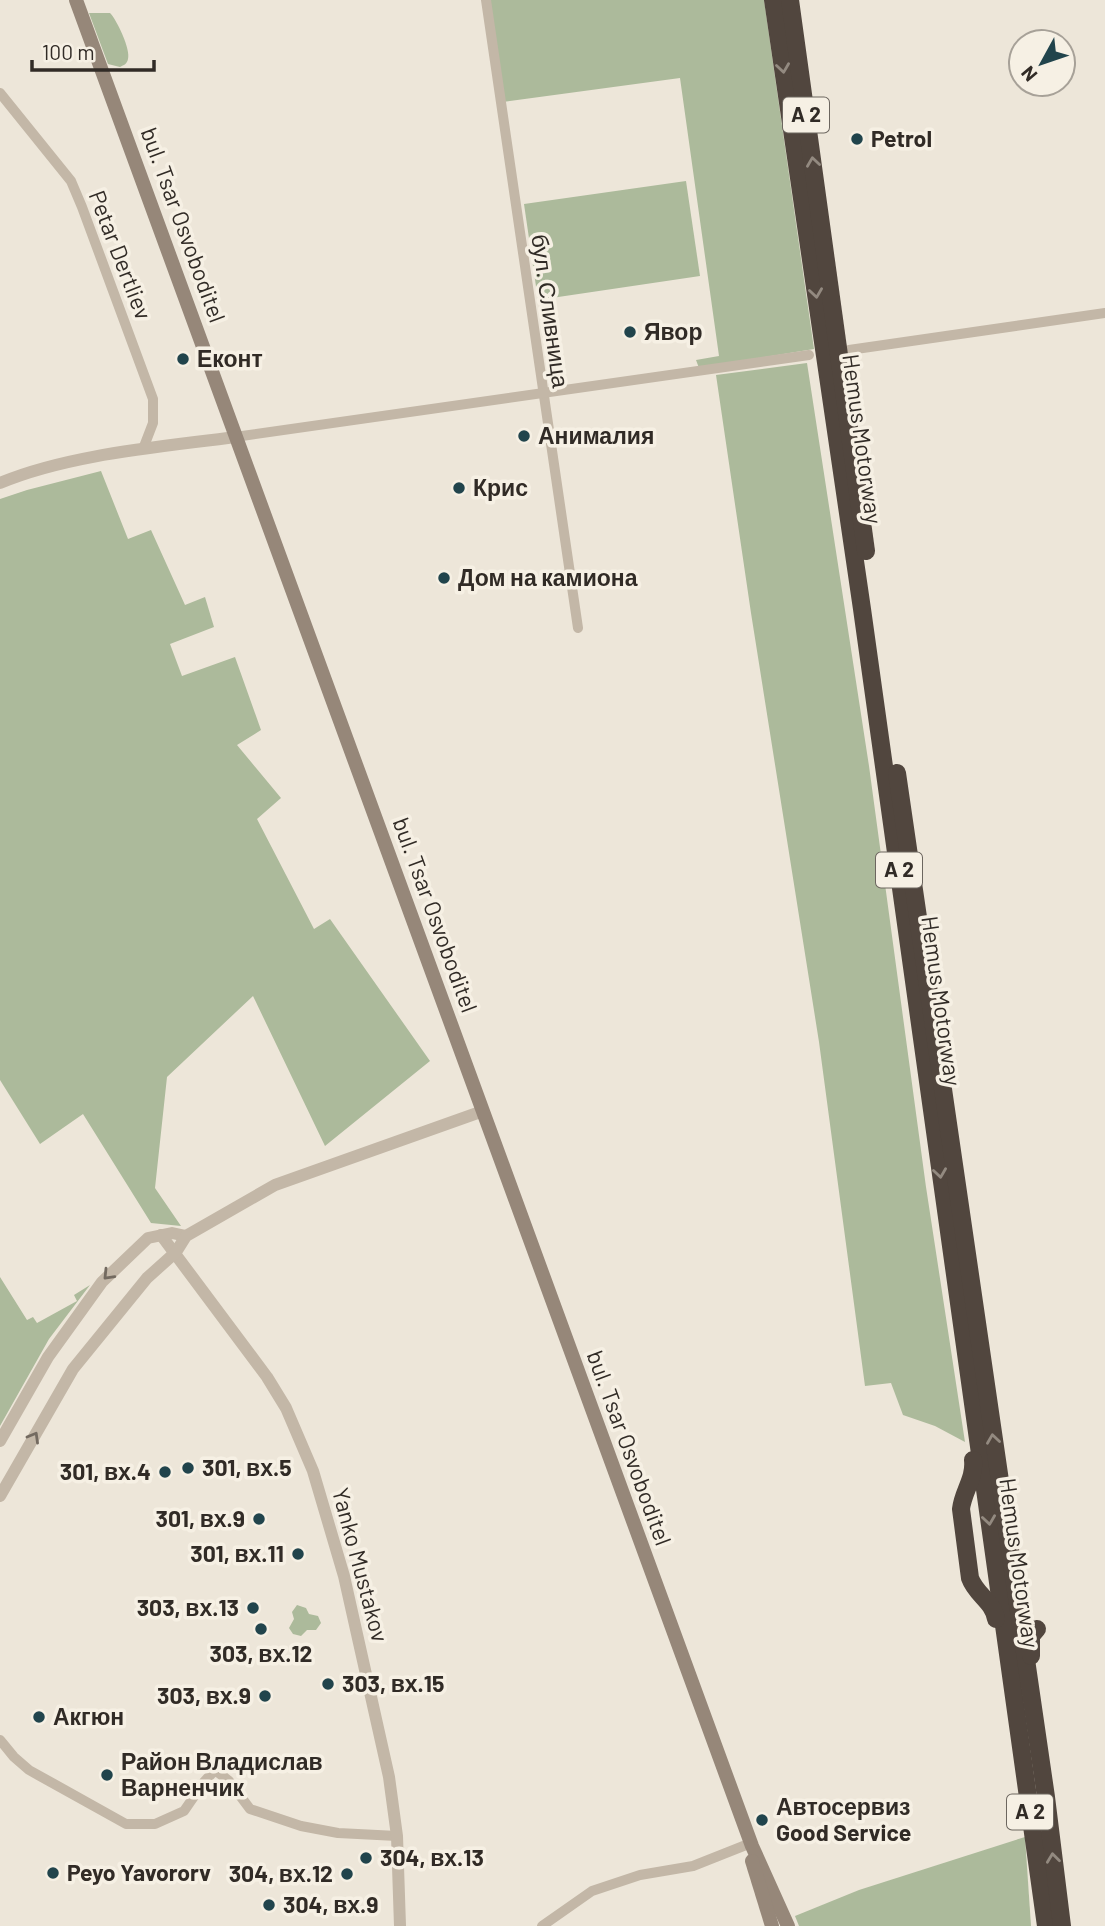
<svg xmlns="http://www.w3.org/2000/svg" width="1105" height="1926" font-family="Barlow,sans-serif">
<rect width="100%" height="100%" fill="#ede6d9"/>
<g fill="#acba9b">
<path d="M487 0H764L814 349 699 368 696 360 719 356 680 78 503 102Z"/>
<path d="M89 13H110C117 20 131 50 128 59 127 64 124 65 120 67L108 64Z"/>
<path d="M686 181 700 276 538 300 524 204Z"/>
<path d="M807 363 869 766 926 1187 965 1442 935 1426 903 1415 891 1383 865 1386 819 1042 751 613 716 375Z"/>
<path d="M101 471 128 539 151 530 185 605 205 597 214 627 170 644 182 676 235 657 261 730 237 745 281 798 257 819 314 929 330 919 430 1061 325 1146 253 996 167 1077 155 1188 181 1226 151 1223 83 1114 40 1144 0 1080V499L27 490Z"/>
<path d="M0 1277 27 1320 33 1317 37 1323 77 1301 74 1295 90 1285 49 1339 0 1426Z"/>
<path d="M297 1605 306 1608 309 1614 318 1616 321 1623 316 1630H307L301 1636 293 1634 289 1628 294 1619 292 1612Z"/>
<path d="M1025 1837 1031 1926H799L795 1916 859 1890Z"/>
</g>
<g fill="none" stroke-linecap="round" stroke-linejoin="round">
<g stroke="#c3b7a7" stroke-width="10">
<path d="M486 0 578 628"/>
<path d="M0 93 71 181 82 207 153 399V423L143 449"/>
<path d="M849 350 1105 313"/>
<path d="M235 437 809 355"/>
<path d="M0 1740 14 1757 29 1770 126 1824H155L184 1811 204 1782 215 1770 229 1781 250 1809 301 1826 338 1833 397 1836"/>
<path d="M542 1926 592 1891 640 1875 693 1866 751 1843"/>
</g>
<g stroke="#c3b7a7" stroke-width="12">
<path d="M0 483C69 454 161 447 235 437"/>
<path d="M161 1235 267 1377 286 1408 313 1471 344 1576 389 1777 397 1836 400 1926"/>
<path d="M0 1441 48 1357 102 1282 148 1238 172 1233 186 1236"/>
<path d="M0 1496 73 1369 147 1278 176 1252 186 1236 275 1185 483 1111"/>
</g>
<g stroke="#968779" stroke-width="14">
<path d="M76 0 752 1846 788 1926"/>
<path d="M752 1861 772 1926"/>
</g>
<g stroke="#51463e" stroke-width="18">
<path d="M773 0 862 609 1046 1926"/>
<path d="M790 0 866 551"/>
<path d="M897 773 1046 1797 1062 1926"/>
<path d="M973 1460C975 1479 963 1491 961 1509L970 1578C976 1595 993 1601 996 1619"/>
<path d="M1031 1656V1636L1037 1629"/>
</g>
</g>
<defs><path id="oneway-chevron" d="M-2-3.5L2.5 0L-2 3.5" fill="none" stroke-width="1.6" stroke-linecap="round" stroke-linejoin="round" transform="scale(1.75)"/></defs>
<g stroke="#938a80">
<use href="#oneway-chevron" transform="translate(783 68) rotate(82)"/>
<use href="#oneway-chevron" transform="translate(813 162) rotate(-98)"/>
<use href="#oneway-chevron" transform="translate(816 293) rotate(82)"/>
<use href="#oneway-chevron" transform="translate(940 1173) rotate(82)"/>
<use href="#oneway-chevron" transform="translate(993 1439) rotate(-98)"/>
<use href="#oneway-chevron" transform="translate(989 1520) rotate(82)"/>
<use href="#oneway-chevron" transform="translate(1053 1858) rotate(-97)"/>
</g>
<g stroke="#736a60">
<use href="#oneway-chevron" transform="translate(108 1275) rotate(134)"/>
<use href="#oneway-chevron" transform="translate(34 1437) rotate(-60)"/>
</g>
<g fill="#21444c" stroke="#f6f0e4" stroke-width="2.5">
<circle cx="857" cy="139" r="7"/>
<circle cx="630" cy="332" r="7"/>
<circle cx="183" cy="359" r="7"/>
<circle cx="524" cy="436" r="7"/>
<circle cx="459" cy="488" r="7"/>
<circle cx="444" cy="578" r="7"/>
<circle cx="188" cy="1468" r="7"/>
<circle cx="165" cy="1472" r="7"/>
<circle cx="259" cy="1519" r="7"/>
<circle cx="298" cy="1554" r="7"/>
<circle cx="253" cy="1608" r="7"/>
<circle cx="261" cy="1629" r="7"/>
<circle cx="328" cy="1684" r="7"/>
<circle cx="265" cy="1696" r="7"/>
<circle cx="39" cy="1717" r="7"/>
<circle cx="107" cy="1775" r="7"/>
<circle cx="762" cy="1820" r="7"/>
<circle cx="366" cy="1858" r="7"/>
<circle cx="53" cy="1873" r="7"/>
<circle cx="347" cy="1874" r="7"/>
<circle cx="269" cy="1905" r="7"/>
</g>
<g text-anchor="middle" stroke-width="7" stroke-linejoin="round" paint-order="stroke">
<g fill="#f6f0e4" stroke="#6c665f" stroke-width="2">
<rect x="783" y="97.5" width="46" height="35" rx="5"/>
<rect x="876" y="852.5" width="46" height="35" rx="5"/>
<rect x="1007" y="1794.5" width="46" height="35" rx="5"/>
</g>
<g font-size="21" font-weight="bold" fill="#312b26">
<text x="806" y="122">A 2</text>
<text x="899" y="877">A 2</text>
<text x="1030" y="1819">A 2</text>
</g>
<g font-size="23" font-weight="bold" fill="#312b26" stroke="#f6f0e4" text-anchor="start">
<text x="871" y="147">Petrol</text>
<text x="644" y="340">Явор</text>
<text x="197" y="367">Еконт</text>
<text x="538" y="444">Анималия</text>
<text x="473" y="496">Крис</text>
<text x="458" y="586">Дом на камиона</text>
<text x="202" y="1476">301, вх.5</text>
<text x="151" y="1480" text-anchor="end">301, вх.4</text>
<text x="245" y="1527" text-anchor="end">301, вх.9</text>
<text x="284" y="1562" text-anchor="end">301, вх.11</text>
<text x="239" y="1616" text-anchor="end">303, вх.13</text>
<text x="261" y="1662" text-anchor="middle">303, вх.12</text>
<text x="342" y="1692">303, вх.15</text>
<text x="251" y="1704" text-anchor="end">303, вх.9</text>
<text x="53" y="1725">Акгюн</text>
<text x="121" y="1770">Район Владислав<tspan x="121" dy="26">Варненчик</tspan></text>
<text x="776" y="1815">Автосервиз<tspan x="776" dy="26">Good Service</tspan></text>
<text x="380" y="1866">304, вх.13</text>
<text x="67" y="1881">Peyo Yavororv</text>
<text x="333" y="1882" text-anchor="end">304, вх.12</text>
<text x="283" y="1913">304, вх.9</text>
</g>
<g font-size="23" fill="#312b26" stroke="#f6f0e4">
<text transform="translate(183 225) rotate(70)" y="8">bul. Tsar Osvoboditel</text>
<text transform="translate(120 255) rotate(69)" y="8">Petar Dertliev</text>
<text transform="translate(550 311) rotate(82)" y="8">бул. Сливница</text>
<text transform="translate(862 439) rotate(82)" y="8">Hemus Motorway</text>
<text transform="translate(435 915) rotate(70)" y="8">bul. Tsar Osvoboditel</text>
<text transform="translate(941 1001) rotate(82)" y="8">Hemus Motorway</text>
<text transform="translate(629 1448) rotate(70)" y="8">bul. Tsar Osvoboditel</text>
<text transform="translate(1019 1563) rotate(82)" y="8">Hemus Motorway</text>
<text transform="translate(360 1565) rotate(75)" y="8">Yanko Mustakov</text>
</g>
</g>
<g transform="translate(1042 63) rotate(230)"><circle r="33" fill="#f6f0e4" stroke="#a7a198" stroke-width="2"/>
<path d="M0-5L12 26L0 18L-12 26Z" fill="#21444c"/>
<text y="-10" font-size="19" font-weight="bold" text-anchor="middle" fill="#312b26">N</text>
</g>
<path d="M32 60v10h122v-10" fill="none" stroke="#312b26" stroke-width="3.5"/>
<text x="42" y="60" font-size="21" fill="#312b26" stroke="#f6f0e4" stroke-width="5" paint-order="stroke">100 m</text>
</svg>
